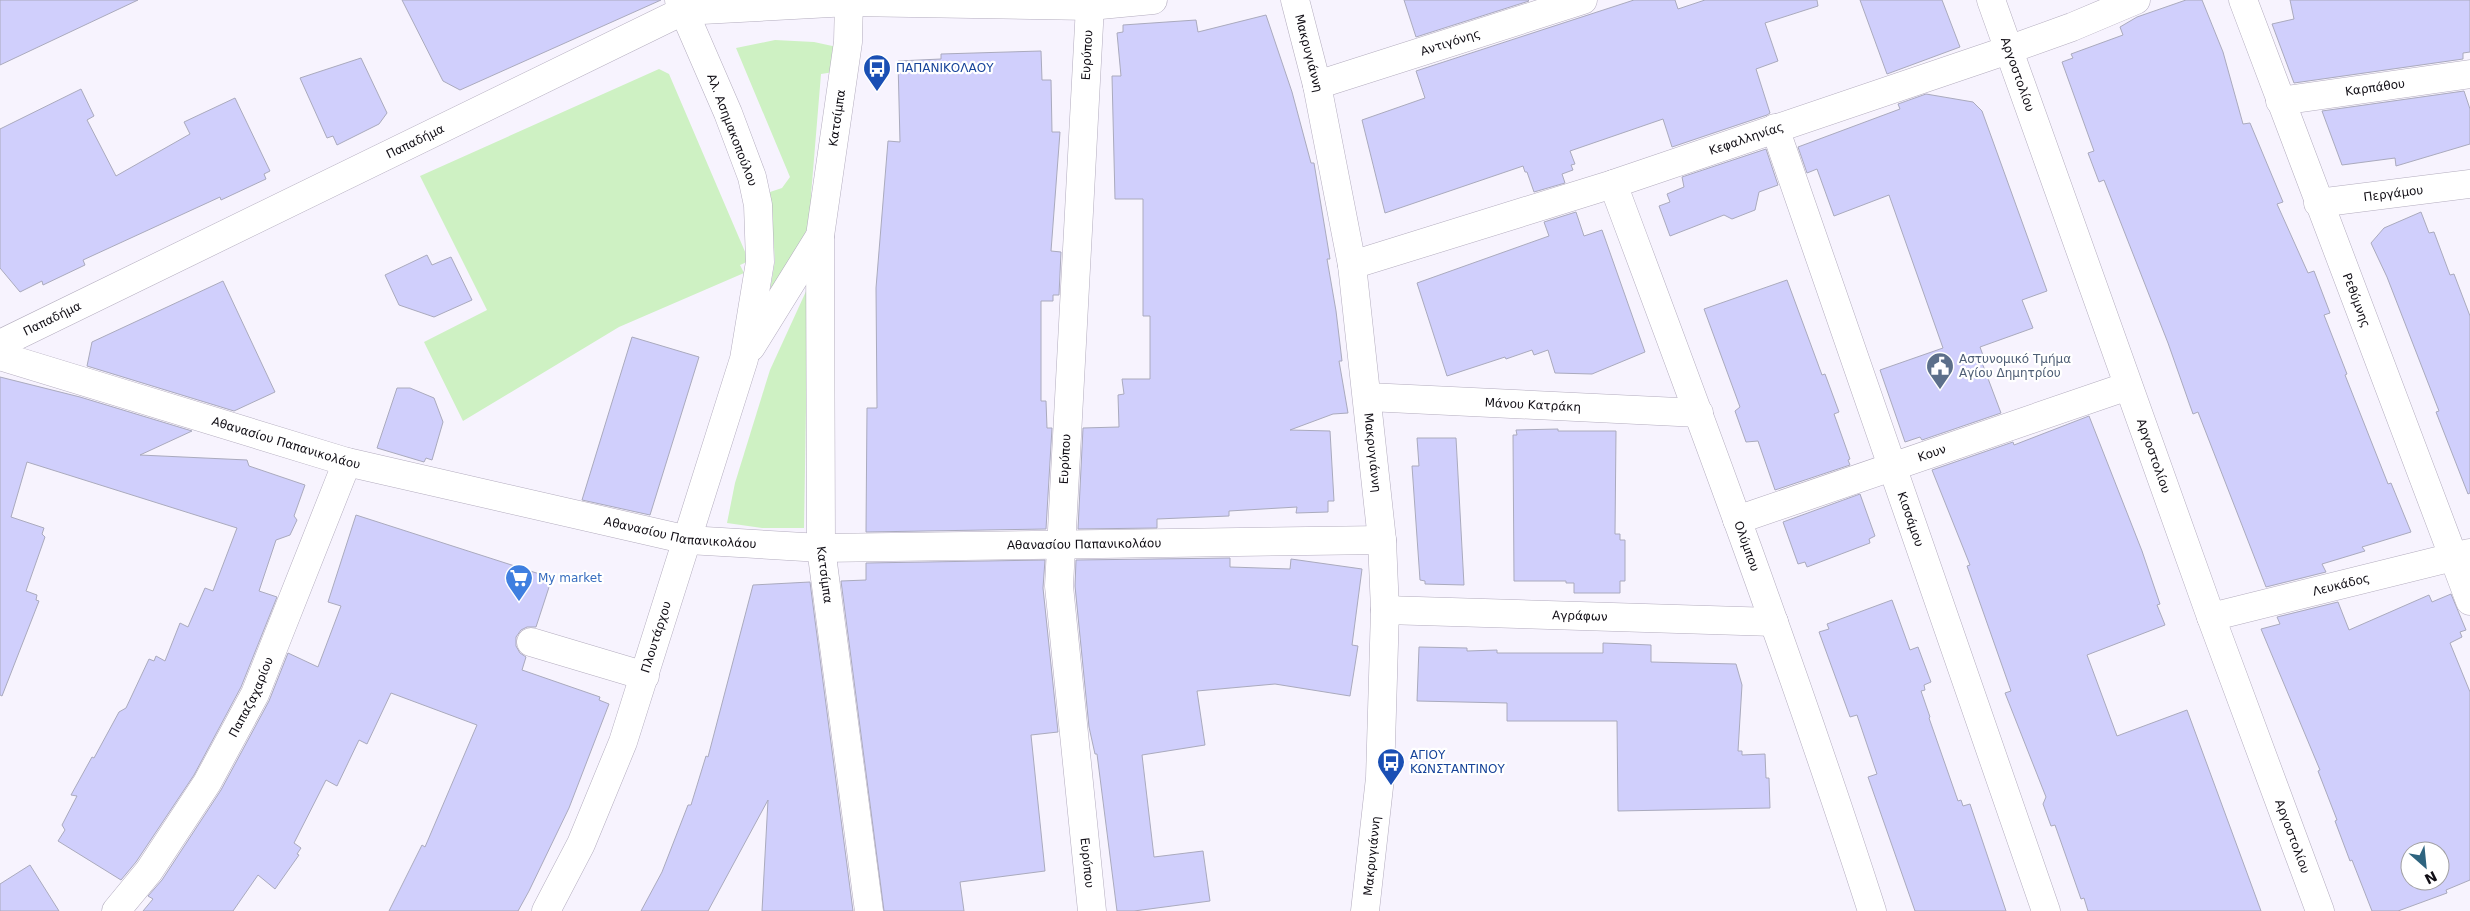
<svg xmlns="http://www.w3.org/2000/svg" width="2470" height="911" font-family="'DejaVu Sans',sans-serif">
<rect width="100%" height="100%" fill="#f7f3fe"/>
<g fill="#cef1c3">
<path d="M775 40 814 42 837 47 834 72 821 74 811 195H819L804 248 762 338 775 261 770 192 782 188 790 177 736 48Z"/>
<path d="M659 69 669 74 749 261 740 265 744 273 619 327 463 421 424 342 487 310 420 176Z"/>
<path d="M808 287 804 528H762L727 523 735 483 770 370Z"/>
</g>
<g fill="#d0cffc" stroke="#aaaabd" fill-rule="evenodd">
<path d="M0 0H138L0 65Z"/>
<path d="M402 0H661L460 90 443 81Z"/>
<path d="M1404 0H1528L1529 1 1416 37Z"/>
<path d="M1634 0H1675L1678 9 1705 0H1817L1818 6 1765 23 1778 61 1756 69 1770 113 1767 115 1672 147 1663 119 1570 151 1575 164 1571 165 1573 170 1562 174 1565 183 1534 192 1527 172H1525L1523 166 1385 213 1362 120 1425 98 1416 71Z"/>
<path d="M1860 0H1942L1960 47 1887 74Z"/>
<path d="M2186 0H2202L2223 52 2243 124 2250 123 2283 202 2277 204 2308 273 2314 271 2330 313 2324 315 2347 374 2345 375 2388 484 2391 483 2411 532 2362 547 2365 551 2322 564 2326 572 2266 587 2198 412 2193 414 2168 343 2104 180 2099 182 2088 153 2094 151 2062 62 2073 58 2071 54 2123 35 2120 27 2137 17Z"/>
<path d="M2290 0H2470V52L2463 53V59L2294 83 2272 24 2294 19Z"/>
<path d="M1266 15 1292 92 1311 163H1314L1330 259H1327L1336 311 1342 361H1339L1348 413 1333 414 1290 430 1330 431 1334 501H1328V512L1296 513 1297 507 1229 511V516L1157 519V528L1078 529 1083 428 1119 427 1118 395 1124 394 1122 379H1150V316H1143V199H1115L1112 76H1121L1117 33 1123 32V25L1196 20 1198 32Z"/>
<path d="M1041 51 1042 80H1051L1052 132H1060L1051 251 1061 252 1059 295H1053V301H1041V401H1046L1047 428H1052L1046 529 866 532 867 408H877L876 288 888 141 900 142 898 61 941 59V54Z"/>
<path d="M361 58 387 113 379 124 337 145 333 136 327 138 300 78Z"/>
<path d="M81 89 94 116 87 120 116 176 190 134 184 122 235 98 270 171 264 174 266 179 221 200 220 197 83 260 85 265 43 285 42 281 20 292 0 268V129Z"/>
<path d="M2464 91 2470 109V144L2396 166 2395 158 2342 165 2322 111Z"/>
<path d="M1926 94 1973 102 1982 111 2047 291 2022 300 2033 328 1980 347 1984 358 1981 360 2001 413 1922 440 1920 437 1905 442 1880 370 1943 348 1889 195 1834 216 1817 169 1807 173 1798 147 1900 109 1898 104Z"/>
<path d="M1766 149 1778 185 1759 192 1755 210 1732 219 1724 215 1670 236 1659 206 1670 202 1667 194 1684 187 1682 177Z"/>
<path d="M1576 212 1584 236 1602 230 1645 352 1592 374 1555 373 1548 350 1534 355 1532 350 1506 359 1505 357 1447 376 1417 283 1549 236 1544 222Z"/>
<path d="M2421 212 2429 233 2434 232 2450 275 2454 274 2470 316V493L2468 494 2436 412 2439 411 2387 277 2371 243 2384 228Z"/>
<path d="M427 255 432 265 451 257 472 300 434 317 399 305 385 275Z"/>
<path d="M1787 280 1822 375 1825 374 1839 412 1834 414 1850 459 1848 460 1850 465 1775 490 1758 441 1746 442 1735 411 1740 407 1704 309Z"/>
<path d="M223 281 275 392 234 411 87 366 92 342Z"/>
<path d="M632 337 699 357 650 515 582 500Z"/>
<path d="M0 377 80 397 192 431 140 455 247 460 249 466 305 485 294 516 297 520 290 535 276 540 259 591 277 597 241 687 194 775 136 862 121 880 58 841 65 830 62 825 77 796 71 795 92 757 94 758 119 712 126 708 149 659 154 661 156 656 165 661 180 623 188 627 205 588 213 591 237 528 27 462 11 517 44 528 42 534 45 537 26 591 37 595 36 600 39 601 2 696 0 695Z"/>
<path d="M397 388H410L434 398 443 422 432 460 426 458 424 462 377 448Z"/>
<path d="M2089 416 2142 551 2160 604 2157 605 2165 625 2087 655 2117 736 2187 710 2261 911H2088L2084 898 2081 899 2055 825 2051 826 2043 804 2046 797 2005 693 2011 691 1967 566 1970 565 1932 470 2013 442 2014 445Z"/>
<path d="M1558 429V431H1616L1615 534H1620V540H1625V581H1620V593H1574V583H1566V581H1514L1513 435H1517L1516 430Z"/>
<path d="M1417 438H1456L1464 585 1425 584V581L1420 580 1412 466H1419Z"/>
<path d="M1860 494 1875 536 1869 539 1870 543 1807 567 1805 562 1798 564 1783 522Z"/>
<path d="M356 515 552 578 536 627H527L521 630 516 637V646L520 653 526 657 522 670 600 697 599 700 609 704 569 808 529 891 518 911H389L422 845 425 847 477 725 391 693 367 744 359 740 337 786 326 780 294 843 301 848 297 854 299 855 275 889 258 875 233 911H143L153 899 148 896 162 880 221 790 269 701 288 653 318 667 341 606 328 602Z"/>
<path d="M1230 558V567L1290 569 1291 559 1362 569 1352 645 1358 646 1350 696 1275 684 1197 691 1205 745 1142 755 1154 857 1203 851 1210 901 1134 911H1117L1097 754H1095L1089 727 1075 586 1076 560Z"/>
<path d="M1045 560 1043 588 1058 732 1031 735 1045 871 960 882 964 911H884L841 581 866 580V563Z"/>
<path d="M810 582 853 911H762L768 800 708 911H641L662 872 688 805H691L706 756 708 757 753 585Z"/>
<path d="M2451 594 2466 630 2460 632 2462 637 2450 643 2470 692V880L2446 890 2447 893 2398 911H2372L2352 860 2350 861 2335 821 2337 820 2318 771 2320 770 2261 629 2280 624 2277 617 2338 602 2349 630 2429 595 2432 602ZM2410 851H2440V881H2410Z"/>
<path d="M1892 600 1910 650 1918 647 1931 682 1924 685 1925 690 1921 691 1930 717 1929 718 1958 801 1961 800 1963 806 1970 804 2006 911H1915L1868 777 1877 774 1857 715 1850 717 1819 632 1829 629 1827 624Z"/>
<path d="M1603 643 1651 645V662L1736 664 1742 685 1738 751H1742V755L1765 754 1766 778H1769L1770 808 1618 811 1617 721H1507V703L1417 701 1419 647 1467 648V651L1497 650V653H1603Z"/>
<path d="M30 865 59 911H0V884Z"/>
</g>
<g fill="none" stroke-linecap="round" stroke-linejoin="round">
<g stroke="#b3acbe" stroke-width="29">
<g id="minor">
<path id="s1" d="M1295 0 1317 85 1352 265 1382 540 1385 610 1380 778 1365 911"/>
<path id="s2" d="M1991 0 2211 617 2320 911"/>
<path id="s3" d="M2243 0 2470 601"/>
<path id="s4" d="M1090 6 1059 586 1092 911"/>
<path id="s5" d="M1317 85 1583 0"/>
<path id="s6" d="M2280 101 2470 74"/>
<path id="s7" d="M1775 128 2046 911"/>
<path id="s8" d="M1613 184C1703 425 1793 666 1872 911"/>
<path id="s9" d="M2318 203 2470 184"/>
<path id="s10" d="M820 236 821 548 869 911"/>
<path id="s11" d="M1352 265 1613 184 2008 50 2072 27 2136 0"/>
<path id="s12" d="M0 344 683 11 849 2 1090 6 1153 0"/>
<path id="s13" d="M751 347 820 236 848 42 849 0"/>
<path id="s14" d="M0 356 347 462 688 540 821 548 1382 540"/>
<path id="s15" d="M1368 397 1699 413"/>
<path id="s16" d="M1737 520 2128 386"/>
<path id="s17" d="M1385 610 1774 622"/>
<path id="s18" d="M2211 617 2469 553"/>
<path d="M531 642 645 676"/>
<path id="s19" d="M116 911 149 871 207 783 255 694 347 462"/>
<path id="s20" d="M546 911 581 844 623 742 744 359 760 262 758 205 752 177 728 113 679 0"/>
</g>
</g>
<use href="#minor" stroke="#fff" stroke-width="28"/>
</g>
<defs>
<g id="bus-pin" transform="scale(1.4375)"><path d="M0 17L-7.5 6A9.5 9.5 0 1 1 7.5 6Z" fill="#1a4fb4" stroke="#fff"/><path d="M-5-6H5V4H4V6H2V4H-2V6H-4V4H-5ZM-3.5-4V0h7V-4ZM-3.5 1.2v1.5H-2V1.2ZM2 1.2v1.5H3.5V1.2Z" fill="#fff"/></g>
<g id="civic-pin" transform="scale(1.4375)"><path d="M0 17L-7.5 6A9.5 9.5 0 1 1 7.5 6Z" fill="#5c6f8a" stroke="#fff"/><path d="M-.6-6.5H3V-4.5H.6V-3L4-1V1h2V6H-6V1h2V-1L-.6-3ZM-1.2 2.5V6h2.4V2.5Z" fill="#fff"/></g>
<g id="supermarket-pin" transform="scale(1.4375)"><path d="M0 17L-7.5 6A9.5 9.5 0 1 1 7.5 6Z" fill="#3f7fe0" stroke="#fff"/><path d="M-6-5.5h2.5l.6 2H6L4.5 2H-2.5L-4.4-4H-6ZM-1.5 3.2a1.3 1.3 0 1 0 .1 0ZM3 3.2a1.3 1.3 0 1 0 .1 0Z" fill="#fff"/></g>
</defs>
<g fill-rule="evenodd">
<use href="#bus-pin" x="877" y="68"/>
<use href="#civic-pin" x="1940" y="366"/>
<use href="#supermarket-pin" x="519" y="578"/>
<use href="#bus-pin" x="1391" y="762"/>
</g>
<g text-anchor="middle" stroke-width="4.5" stroke-linejoin="round" paint-order="stroke">
<g font-size="12" fill="#110e15" stroke="#fff">
<text dy="4" stroke="none"><textPath href="#s5" startOffset="140">Αντιγόνης</textPath></text>
<text dy="4" stroke="none"><textPath href="#s1" startOffset="55">Μακρυγιάννη</textPath></text>
<text transform="translate(1087 55) rotate(-87)" y="4">Ευρύπου</text>
<text dy="4" stroke="none"><textPath href="#s2" startOffset="79">Αργοστολίου</textPath></text>
<text dy="4" stroke="none"><textPath href="#s6" startOffset="96">Καρπάθου</textPath></text>
<text dy="4" stroke="none"><textPath href="#s13" startOffset="250">Κατσίμπα</textPath></text>
<text transform="translate(732 130) rotate(69)" y="4">Αλ. Ασημακοπούλου</text>
<text dy="4" stroke="none"><textPath href="#s11" startOffset="414">Κεφαλληνίας</textPath></text>
<text dy="4" stroke="none"><textPath href="#s12" startOffset="462">Παπαδήμα</textPath></text>
<text dy="4" stroke="none"><textPath href="#s9" startOffset="76">Περγάμου</textPath></text>
<text dy="4" stroke="none"><textPath href="#s3" startOffset="321">Ρεθύμνης</textPath></text>
<text dy="4" stroke="none"><textPath href="#s12" startOffset="58">Παπαδήμα</textPath></text>
<text dy="4" stroke="none"><textPath href="#s15" startOffset="165">Μάνου Κατράκη</textPath></text>
<text dy="4" stroke="none"><textPath href="#s14" startOffset="299">Αθανασίου Παπανικολάου</textPath></text>
<text dy="4" stroke="none"><textPath href="#s1" startOffset="460">Μακρυγιάννη</textPath></text>
<text dy="4" stroke="none"><textPath href="#s16" startOffset="206">Κουν</textPath></text>
<text dy="4" stroke="none"><textPath href="#s2" startOffset="484">Αργοστολίου</textPath></text>
<text transform="translate(1065 459) rotate(-87)" y="4">Ευρύπου</text>
<text dy="4" stroke="none"><textPath href="#s7" startOffset="414">Κισσάμου</textPath></text>
<text dy="4" stroke="none"><textPath href="#s14" startOffset="704">Αθανασίου Παπανικολάου</textPath></text>
<text dy="4" stroke="none"><textPath href="#s14" startOffset="1109">Αθανασίου Παπανικολάου</textPath></text>
<text dy="4" stroke="none"><textPath href="#s8" startOffset="386">Ολύμπου</textPath></text>
<text dy="4" stroke="none"><textPath href="#s10" startOffset="339">Κατσίμπα</textPath></text>
<text dy="4" stroke="none"><textPath href="#s18" startOffset="134">Λευκάδος</textPath></text>
<text dy="4" stroke="none"><textPath href="#s17" startOffset="195">Αγράφων</textPath></text>
<text dy="4" stroke="none"><textPath href="#s20" startOffset="296">Πλουτάρχου</textPath></text>
<text dy="4" stroke="none"><textPath href="#s19" startOffset="254">Παπαζαχαρίου</textPath></text>
<text dy="4" stroke="none"><textPath href="#s2" startOffset="889">Αργοστολίου</textPath></text>
<text transform="translate(1372 856) rotate(-84)" y="4">Μακρυγιάννη</text>
<text dy="4" stroke="none"><textPath href="#s4" startOffset="859">Ευρύπου</textPath></text>
</g>
<g font-size="12" fill="#164399" stroke="#fff" text-anchor="start">
<text x="896" y="72">ΠΑΠΑΝΙΚΟΛΑΟΥ</text>
<text x="1410" y="759">ΑΓΙΟΥ<tspan x="1410" dy="14">ΚΩΝΣΤΑΝΤΙΝΟΥ</tspan></text>
</g>
<g font-size="12" fill="#4e5e75" stroke="#fff" text-anchor="start">
<text x="1959" y="363">Αστυνομικό Τμήμα<tspan x="1959" dy="14">Αγίου Δημητρίου</tspan></text>
</g>
<g font-size="12" fill="#366cbe" stroke="#fff" text-anchor="start">
<text x="538" y="582">My market</text>
</g>
</g>
<g transform="translate(2425 866) rotate(153)"><circle r="24" fill="#ffffff" stroke="#a09fa1"/>
<path d="M0-4L9 19L0 12L-9 19Z" fill="#2e647f"/>
<text y="-8" font-size="14" font-weight="bold" text-anchor="middle" fill="#110e15">N</text>
</g>
</svg>
